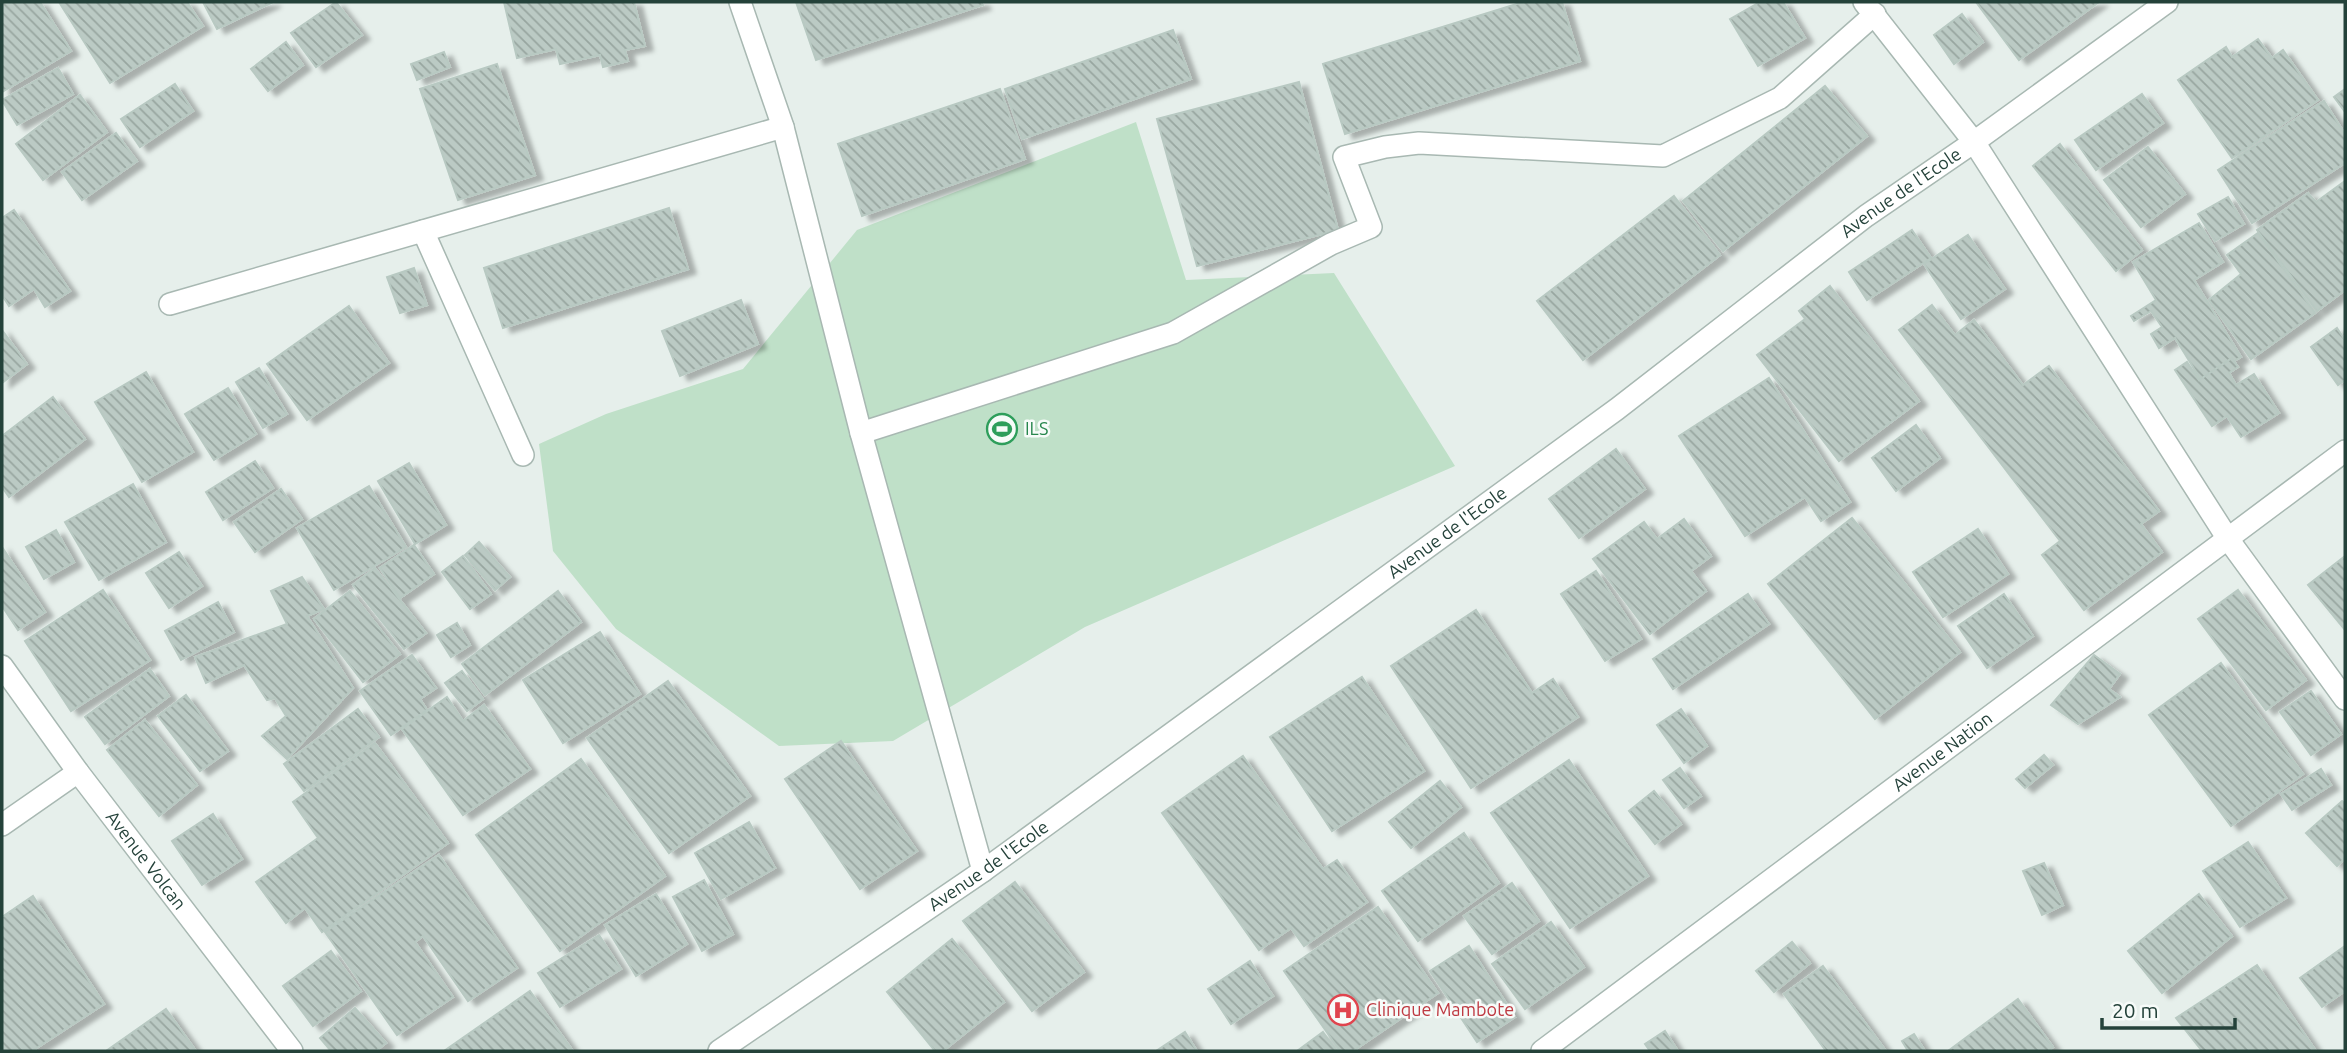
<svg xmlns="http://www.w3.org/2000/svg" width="2347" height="1053" font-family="Ubuntu,sans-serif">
<defs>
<pattern id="building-back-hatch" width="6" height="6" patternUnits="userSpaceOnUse" patternTransform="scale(1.75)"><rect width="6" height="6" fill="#bbcac4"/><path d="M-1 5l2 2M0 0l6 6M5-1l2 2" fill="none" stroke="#98a6a0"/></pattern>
<filter id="shadow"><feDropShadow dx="8" dy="4.5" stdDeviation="2" flood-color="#0004"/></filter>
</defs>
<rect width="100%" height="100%" fill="#e6efeb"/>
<path fill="#bfe0c8" d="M1136 122 1186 280 1334 273 1455 466 1085 627 893 741 779 746 616 629 553 551 539 444 606 414 743 369 857 230Z"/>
<g fill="url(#building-back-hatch)" stroke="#b8c9c2" stroke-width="2" filter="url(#shadow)">
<path d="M2 2H40L71 51 2 92Z"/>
<path d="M59 2H187L203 26 110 83Z"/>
<path d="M203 2H273L217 29Z"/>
<path d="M336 2 362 35 316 67 291 33Z"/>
<path d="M504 2H634L645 46 625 50 628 61 603 67 600 55 560 64 556 49 517 58Z"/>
<path d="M796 2H981L983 5 816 60Z"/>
<path d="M1523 2H1562L1580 61 1345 134 1323 64Z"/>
<path d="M1760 2H1783L1805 38 1758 66 1730 19Z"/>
<path d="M1976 2H2099L2019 60Z"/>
<path d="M1962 14 1983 42 1954 64 1934 35Z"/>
<path d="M1173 30 1191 79 1022 139 1005 89Z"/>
<path d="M2258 39 2272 58 2283 50 2318 100 2232 158 2178 80 2226 47 2232 57Z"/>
<path d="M286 42 303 65 268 91 251 69Z"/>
<path d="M444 52 450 67 417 80 411 64Z"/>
<path d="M497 64 535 175 458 200 420 89Z"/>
<path d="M58 68 73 94 17 125 2 100Z"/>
<path d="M1299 82 1338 230 1197 266 1157 119Z"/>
<path d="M175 84 193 111 140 147 121 119Z"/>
<path d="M1825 86 1867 136 1723 251 1683 201Z"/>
<path d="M1000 89 1025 159 862 216 838 144Z"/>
<path d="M2345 89V112L2334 97Z"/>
<path d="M2142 94 2163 123 2096 170 2075 140Z"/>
<path d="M80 95 107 132 43 180 16 144Z"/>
<path d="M2324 101 2345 134V163L2252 223 2218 170Z"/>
<path d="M116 133 137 161 82 200 62 172Z"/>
<path d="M2060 144 2142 250 2116 271 2033 166Z"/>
<path d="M2148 147 2185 194 2141 227 2104 180Z"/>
<path d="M2345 181V290L2317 311 2257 230 2308 193 2316 202Z"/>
<path d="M1674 196 1720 255 1583 360 1537 301Z"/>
<path d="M2228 197 2244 224 2215 241 2198 214Z"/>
<path d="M669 208 688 269 503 328 484 268Z"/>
<path d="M14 210 70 291 45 307 34 289 9 306 2 295V218Z"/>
<path d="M2199 223 2223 262 2194 280 2241 357 2201 380 2175 338 2159 348 2151 334 2162 327 2151 311 2134 321 2131 316 2156 300 2133 262Z"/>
<path d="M1912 230 1931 258 1867 300 1849 272Z"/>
<path d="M2258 233 2315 313 2251 359 2209 300 2241 274 2227 255Z"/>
<path d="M1968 235 2005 289 1961 319 1924 264Z"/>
<path d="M414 268 427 305 400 313 387 277Z"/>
<path d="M1830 286 1919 401 1839 461 1757 355 1805 319 1799 311Z"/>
<path d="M741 300 758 344 680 376 662 331Z"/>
<path d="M1932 305 1955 335 1974 320 2023 385 2049 366 2159 511 2141 524 2162 552 2084 610 2042 555 2060 541 1899 330Z"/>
<path d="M349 306 389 363 307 420 267 364Z"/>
<path d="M2337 328 2345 340V380L2338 385 2311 347Z"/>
<path d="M2 330 27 364 2 383Z"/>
<path d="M2232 358 2238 367 2229 373 2236 385 2254 374 2279 413 2241 437 2227 416 2212 426 2175 370 2187 362 2199 380Z"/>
<path d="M259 368 287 414 263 428 236 382Z"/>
<path d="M146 372 193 452 142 482 95 402Z"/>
<path d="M1769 378 1850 502 1821 521 1805 497 1745 536 1679 436Z"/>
<path d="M228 388 256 434 214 460 185 414Z"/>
<path d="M53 397 85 439 9 497 2 487V436Z"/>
<path d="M1916 425 1940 458 1896 491 1872 458Z"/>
<path d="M1616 449 1645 489 1579 538 1549 499Z"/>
<path d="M255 461 273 488 223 520 206 492Z"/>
<path d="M409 463 446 525 415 544 378 481Z"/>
<path d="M133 484 166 542 99 580 65 522Z"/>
<path d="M369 486 406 547 334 590 297 528Z"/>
<path d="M281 489 302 519 255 552 234 522Z"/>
<path d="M1852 518 1960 652 1875 719 1768 584Z"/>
<path d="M1684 519 1711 556 1691 571 1706 591 1650 634 1593 559 1644 522 1657 539Z"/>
<path d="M1978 529 2008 574 1943 617 1913 572Z"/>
<path d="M56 530 74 562 44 579 26 547Z"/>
<path d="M479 542 510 577 495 590 465 555Z"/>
<path d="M414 545 434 574 400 598 380 568Z"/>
<path d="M2 547 45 612 18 630 2 606Z"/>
<path d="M179 552 202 586 169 608 146 573Z"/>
<path d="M463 556 491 594 470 609 442 572Z"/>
<path d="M2345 556V630L2308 585Z"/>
<path d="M375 568 426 633 404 649 353 585Z"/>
<path d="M1596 571 1641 639 1605 661 1561 594Z"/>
<path d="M302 577 324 609 307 616 353 688 287 759 262 736 286 716 275 698 267 700 244 665 206 683 195 657 287 624 271 591Z"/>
<path d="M103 590 150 660 71 711 25 641Z"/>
<path d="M2238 590 2306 680 2266 710 2198 619Z"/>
<path d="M350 591 400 654 363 682 314 619Z"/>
<path d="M558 591 581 622 485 695 462 664Z"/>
<path d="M1748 594 1769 624 1673 689 1653 659Z"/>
<path d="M2004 594 2033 636 1987 668 1958 626Z"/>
<path d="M218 602 234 632 181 660 165 631Z"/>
<path d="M1476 610 1532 693 1553 679 1578 717 1471 788 1391 666Z"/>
<path d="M457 623 470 645 451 657 437 635Z"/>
<path d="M600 632 640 694 563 743 523 680Z"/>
<path d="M412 655 436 688 420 699 427 710 391 735 360 691Z"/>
<path d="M2094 655 2120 674 2109 689 2120 697 2078 724 2051 705Z"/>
<path d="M2221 663 2303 774 2231 826 2149 715Z"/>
<path d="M150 669 169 696 105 744 85 717Z"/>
<path d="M462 671 483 699 467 711 445 683Z"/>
<path d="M1362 677 1424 771 1332 831 1270 737Z"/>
<path d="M668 681 750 796 669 853 587 738Z"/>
<path d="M2311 691 2341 734 2311 755 2280 712Z"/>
<path d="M186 695 228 751 200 771 158 716Z"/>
<path d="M447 697 463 721 484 705 530 769 463 815 402 729Z"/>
<path d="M358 709 379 737 304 791 284 764Z"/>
<path d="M1681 709 1707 746 1684 763 1657 725Z"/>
<path d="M145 720 197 785 159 816 107 750Z"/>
<path d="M841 741 917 851 860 889 785 779Z"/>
<path d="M375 743 448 843 322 932 305 908 286 923 256 882 318 838 293 802Z"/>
<path d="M2044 755 2053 765 2025 788 2016 779Z"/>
<path d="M1243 756 1323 869 1337 860 1367 902 1304 946 1291 928 1259 950 1162 813Z"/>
<path d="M581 759 665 876 560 951 476 835Z"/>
<path d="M1569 760 1648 876 1570 928 1491 813Z"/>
<path d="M1680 768 1701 796 1684 808 1663 780Z"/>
<path d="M2321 769 2331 785 2292 810 2281 794Z"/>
<path d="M1440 781 1461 807 1411 848 1389 822Z"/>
<path d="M1654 791 1681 824 1655 844 1629 811Z"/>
<path d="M2342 801 2345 804V858L2337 866 2306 833Z"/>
<path d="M213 814 242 859 202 885 172 841Z"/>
<path d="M749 822 775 868 721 899 695 853Z"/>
<path d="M1464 833 1499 883 1418 941 1382 891Z"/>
<path d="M2248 842 2286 898 2240 927 2203 871Z"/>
<path d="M439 855 517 968 468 1001 423 936 415 942 453 997 397 1035 325 932Z"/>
<path d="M2044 863 2063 905 2042 915 2023 871Z"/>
<path d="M704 880 733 934 702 951 673 897Z"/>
<path d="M1015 882 1084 972 1032 1011 963 921Z"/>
<path d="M1512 883 1539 921 1492 954 1464 916Z"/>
<path d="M656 894 687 944 636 976 605 925Z"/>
<path d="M2199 894 2232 936 2162 993 2128 951Z"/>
<path d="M33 896 104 1004 32 1051H2V917Z"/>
<path d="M1378 907 1438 993 1353 1051H1340L1284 971Z"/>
<path d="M1551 922 1584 967 1525 1009 1492 964Z"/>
<path d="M599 935 621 969 560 1007 538 973Z"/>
<path d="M952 939 1004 1002 943 1051H935L887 992Z"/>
<path d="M1792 942 1810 963 1774 992 1756 971Z"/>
<path d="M1469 946 1515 1017 1477 1042 1430 971Z"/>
<path d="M2345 946V991L2322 1007 2300 978Z"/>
<path d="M331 951 361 991 313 1026 283 986Z"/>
<path d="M1250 961 1273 996 1231 1024 1208 989Z"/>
<path d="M2257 965 2316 1051H2202L2176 1018Z"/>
<path d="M1823 966 1886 1051H1826L1784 994Z"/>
<path d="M530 991 573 1051H444Z"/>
<path d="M2018 999 2053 1047 2048 1051H1948Z"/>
<path d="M355 1008 386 1043 376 1051H331L320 1038Z"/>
<path d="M166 1009 196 1051H106Z"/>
<path d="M1665 1031 1678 1051H1650L1645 1044Z"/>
<path d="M1185 1032 1197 1051H1156Z"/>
<path d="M1323 1032 1337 1051H1297Z"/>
<path d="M1914 1034 1925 1051H1908L1902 1041Z"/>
</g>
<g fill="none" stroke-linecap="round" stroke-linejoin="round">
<g stroke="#a8b8b2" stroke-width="24">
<g id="street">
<path d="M740 2 783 127 861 433 983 871"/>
<path d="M1864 2 1974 142 2228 539 2345 699"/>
<path d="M423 231 523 455"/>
<path d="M170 304 783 127"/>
<path d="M861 433 1173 333 1331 244 1371 227 1344 157 1385 147 1419 143 1663 156 1780 98 1875 14"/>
<path id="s1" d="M2 666 78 772 292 1051"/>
<path d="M2 825 78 772"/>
<path id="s2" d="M719 1051 983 871 1617 409 1866 216 1974 142 2167 2"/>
<path id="s3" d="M1542 1051 2345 451"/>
</g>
</g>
<use href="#street" stroke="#fff" stroke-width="21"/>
</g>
<defs>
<g id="stadium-ring" transform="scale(1.575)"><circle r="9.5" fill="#f7fbf9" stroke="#2e9e5b" stroke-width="1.5"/><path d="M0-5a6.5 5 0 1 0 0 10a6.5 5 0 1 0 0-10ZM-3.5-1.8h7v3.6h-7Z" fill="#2e9e5b"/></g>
<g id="hospital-ring" transform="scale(1.575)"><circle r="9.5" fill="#f7fbf9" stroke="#e0444e" stroke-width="1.5"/><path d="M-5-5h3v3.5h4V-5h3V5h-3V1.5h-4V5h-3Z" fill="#e0444e"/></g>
</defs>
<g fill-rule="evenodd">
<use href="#stadium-ring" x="1002" y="429"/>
<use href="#hospital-ring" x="1343" y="1010"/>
</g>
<g text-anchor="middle" stroke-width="5" stroke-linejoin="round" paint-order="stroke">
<g font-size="18" fill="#24423a" stroke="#f7fbf9">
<text dy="6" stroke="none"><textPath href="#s2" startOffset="1461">Avenue de l'Ecole</textPath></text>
<text dy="6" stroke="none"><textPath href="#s2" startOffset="894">Avenue de l'Ecole</textPath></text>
<text dy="6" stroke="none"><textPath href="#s3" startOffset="500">Avenue Nation</textPath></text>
<text dy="6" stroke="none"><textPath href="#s1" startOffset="242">Avenue Volcan</textPath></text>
<text dy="6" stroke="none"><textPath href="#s2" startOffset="327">Avenue de l'Ecole</textPath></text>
</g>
<g font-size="18" fill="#27864d" stroke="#f7fbf9" text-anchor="start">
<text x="1025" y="435">ILS</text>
</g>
<g font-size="18" fill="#be3a42" stroke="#f7fbf9" text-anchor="start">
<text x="1366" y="1016">Clinique Mambote</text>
</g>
</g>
<rect width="2347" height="1053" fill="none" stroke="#24423a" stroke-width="7"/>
<path d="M2102 1018v10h133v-10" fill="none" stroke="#24423a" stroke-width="3.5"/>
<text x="2112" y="1018" font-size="21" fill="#24423a" stroke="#f7fbf9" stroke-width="5" paint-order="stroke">20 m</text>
</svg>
